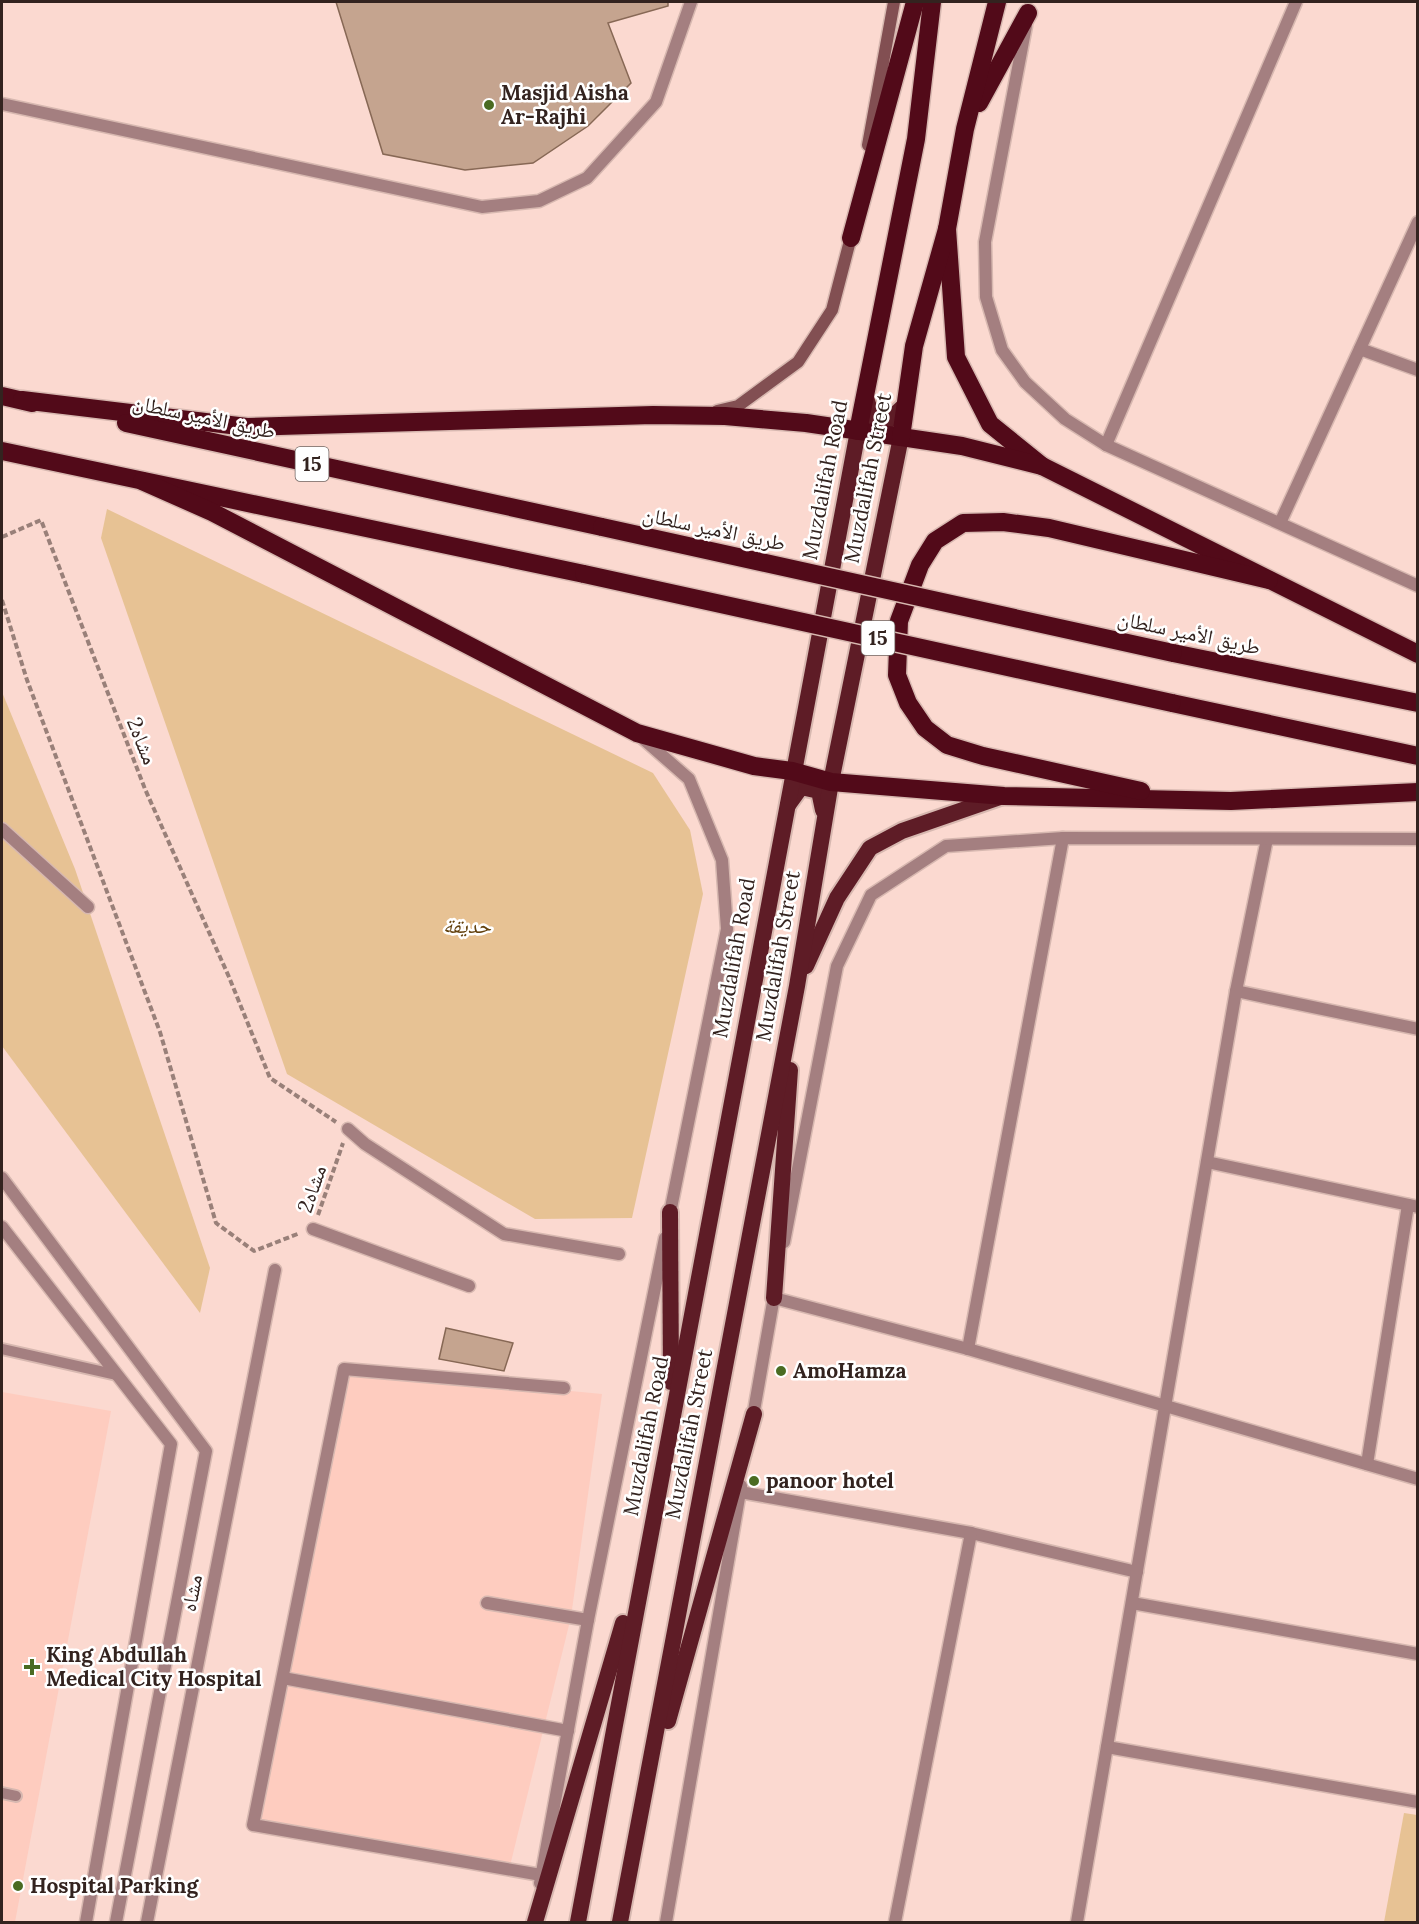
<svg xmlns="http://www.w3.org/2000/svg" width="1419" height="1924" font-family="Lora,'Noto Naskh Arabic',serif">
<rect width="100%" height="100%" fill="#fbd9d0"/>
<g fill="#feccbf">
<path d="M344 1369 602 1394 571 1617 509 1870 253 1825Z"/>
<path d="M2 1392 111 1411 15 1922H2Z"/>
</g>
<g fill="#e7c294">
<path d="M107 509 653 773 690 830 703 894 632 1218 535 1219 287 1074 101 538Z"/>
<path d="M2 692 75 869 210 1268 200 1313 2 1046Z"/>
<path d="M1404 1813 1417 1815V1922H1384Z"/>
</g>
<g fill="#c5a48f" stroke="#876855" stroke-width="1.5">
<path d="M336 2H668V6L608 23 631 83 588 126 533 163 465 170 383 154Z"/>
<path d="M446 1328 513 1343 504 1371 439 1359Z"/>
</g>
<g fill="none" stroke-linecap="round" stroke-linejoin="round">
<g stroke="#d7b8b0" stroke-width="14">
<g id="service">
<path d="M2 1349 117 1375"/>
<path d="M2 1793 16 1796"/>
</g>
</g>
<g stroke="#d7b8b0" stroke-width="15">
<g id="pedestrian">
<path d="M2 829 88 907"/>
<path d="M348 1129 365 1144 504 1234 619 1254"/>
<path d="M313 1229 469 1286"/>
<path d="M147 1922 275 1270"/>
</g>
</g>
<g stroke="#d7b8b0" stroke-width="15">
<g id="minor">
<path d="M2 104 482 207 539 201 587 178 656 102 691 2"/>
<path d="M1360 349 1418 370"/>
<path d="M1106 445 1296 2"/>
<path d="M1280 523 1418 222"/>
<path d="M1236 991 1418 1029"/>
<path d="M1207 1162 1418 1207"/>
<path d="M774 1298 968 1349 1418 1479"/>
<path d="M968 1349 1063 838"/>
<path d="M1367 1464 1408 1205"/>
<path d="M740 1492 971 1533 1137 1572"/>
<path d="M487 1603 588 1620"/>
<path d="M1132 1603 1418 1654"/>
<path d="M283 1678 568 1731"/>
<path d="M1107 1747 1418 1802"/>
<path d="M541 1875 253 1825 344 1369 564 1388"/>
<path d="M895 1922 971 1533"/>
<path d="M1077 1922 1236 991 1267 839"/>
</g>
</g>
<g stroke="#d7b8b0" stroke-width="15">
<g id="tertiary">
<path d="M1026 26 985 242 986 297 1002 350 1025 382 1065 419 1106 445 1418 586"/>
<path d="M640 736 689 779 722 860 727 929 669 1218"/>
<path d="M2 1178 206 1451 116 1922"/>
<path d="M2 1227 171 1444 86 1922"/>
<path d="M784 1242 837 966 871 895 946 846 1063 838 1418 839"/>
<path d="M752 1422 775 1291"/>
<path d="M540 1883 588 1620 665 1238"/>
<path d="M666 1922 741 1486"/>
</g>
</g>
<g stroke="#d7b8b0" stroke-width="15">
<g id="secondary">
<path d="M868 145 894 2"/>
<path d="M717 411 738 406 798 362 832 310 852 233"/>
</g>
</g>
<g stroke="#d7b8b0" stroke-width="20">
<g id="trunk">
<path d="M865 395 872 416 888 421 905 405"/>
<path d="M788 805 801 787 819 791 823 810"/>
<path d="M806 966 837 898 870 848 902 831 1003 796"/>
<path d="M670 1212 671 1382"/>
<path d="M774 1298 790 1070"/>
<path d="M668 1721 754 1414"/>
<path d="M535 1922 623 1623"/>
<path d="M578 1922 858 431"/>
<path d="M620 1922 797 986 831 782 901 437"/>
</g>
</g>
<g stroke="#d7b8b0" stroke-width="21">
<g id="motorway">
<path d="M979 103 1028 13"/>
<path d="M947 229 956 357 990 424 1042 466 1418 654"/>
<path d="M851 238 915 2"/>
<path d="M2 396 32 403"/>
<path d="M22 400 247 427 653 415 725 416 806 423 962 446 1042 466"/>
<path d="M126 423 602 527"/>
<path d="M858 431 916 139 932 2"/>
<path d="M901 437 914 346 947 229 965 129 997 2"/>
<path d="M2 451 584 574"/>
<path d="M142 481 212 512 637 733 754 766 792 771 831 782 1004 796 1231 801 1418 792"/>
<path d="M1173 653 1418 703"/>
<path d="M1172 703 1418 756"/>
<path d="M1141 791 983 756 947 745 925 728 908 703 897 675 899 621 920 565 935 541 963 523 1003 522 1049 528 1269 580"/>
</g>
</g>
<g stroke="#998079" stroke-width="4" stroke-dasharray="6 3" stroke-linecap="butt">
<path d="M2 537 41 520 145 789 229 977 270 1078 336 1122"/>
<path d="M2 600 27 680 160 1032 216 1223 254 1251 300 1233"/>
<path d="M318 1215 343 1143"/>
</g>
<use href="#service" stroke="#a47f80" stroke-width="10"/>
<use href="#pedestrian" stroke="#a47f80" stroke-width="12"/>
<use href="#minor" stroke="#a47f80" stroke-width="12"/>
<use href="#tertiary" stroke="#a47f80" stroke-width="12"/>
<use href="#secondary" stroke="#824f52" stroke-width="12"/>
<use href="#trunk" stroke="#5e1c26" stroke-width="16"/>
<use href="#motorway" stroke="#520a19" stroke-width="18"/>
<g stroke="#d7b8b0" stroke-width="21" stroke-linecap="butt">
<g id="motorway-bridge">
<path d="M602 527 1173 653"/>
<path d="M584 574 1172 703"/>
</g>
</g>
<use href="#motorway-bridge" stroke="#520a19" stroke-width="18"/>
</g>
<g fill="#4a6b22" stroke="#fff" stroke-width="2">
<circle cx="489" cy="105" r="6"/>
<circle cx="781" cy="1371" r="6"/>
<circle cx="754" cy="1481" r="6"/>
<path d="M29 1658h6v6h6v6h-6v6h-6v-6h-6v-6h6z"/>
<circle cx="18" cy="1886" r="6"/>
</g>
<g text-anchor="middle" stroke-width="5" stroke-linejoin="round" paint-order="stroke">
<g fill="#fff" stroke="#706562" stroke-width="1.5">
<rect x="295.5" y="447" width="33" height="34" rx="4.5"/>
<rect x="861.5" y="621" width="33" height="34" rx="4.5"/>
</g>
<g font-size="20" font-weight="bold" fill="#33231f">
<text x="312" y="471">15</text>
<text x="878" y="645">15</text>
</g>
<g font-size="21" font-weight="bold" fill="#33231f" stroke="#fff" text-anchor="start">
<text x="501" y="100">Masjid Aisha<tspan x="501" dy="24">Ar-Rajhi</tspan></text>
<text x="793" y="1378">AmoHamza</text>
<text x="766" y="1488">panoor hotel</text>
<text x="46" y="1662">King Abdullah<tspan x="46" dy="24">Medical City Hospital</tspan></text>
<text x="30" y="1893">Hospital Parking</text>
</g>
<g font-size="21" fill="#33231f" stroke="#fff">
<text transform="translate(204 417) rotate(12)" y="7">طريق الأمير سلطان</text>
<text transform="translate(868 478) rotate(-79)" y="7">Muzdalifah Street</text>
<text transform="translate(825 480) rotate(-79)" y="7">Muzdalifah Road</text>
<text transform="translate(714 529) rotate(12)" y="7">طريق الأمير سلطان</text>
<text transform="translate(1189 633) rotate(12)" y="7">طريق الأمير سلطان</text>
<text transform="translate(142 741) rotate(68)" y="7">مشاه2</text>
<text transform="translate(778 956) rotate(-80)" y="7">Muzdalifah Street</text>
<text transform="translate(734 958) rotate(-80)" y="7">Muzdalifah Road</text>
<text transform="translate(312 1189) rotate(-71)" y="7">مشاه2</text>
<text transform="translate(689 1434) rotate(-79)" y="7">Muzdalifah Street</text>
<text transform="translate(646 1436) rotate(-79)" y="7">Muzdalifah Road</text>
<text transform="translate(192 1593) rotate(-79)" y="7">مشاه</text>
</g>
<g font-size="21" font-style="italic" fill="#63410d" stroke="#fff">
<text x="467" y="933">حديقة</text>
</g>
</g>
<rect width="1419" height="1924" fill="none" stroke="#33231f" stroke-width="6"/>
</svg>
